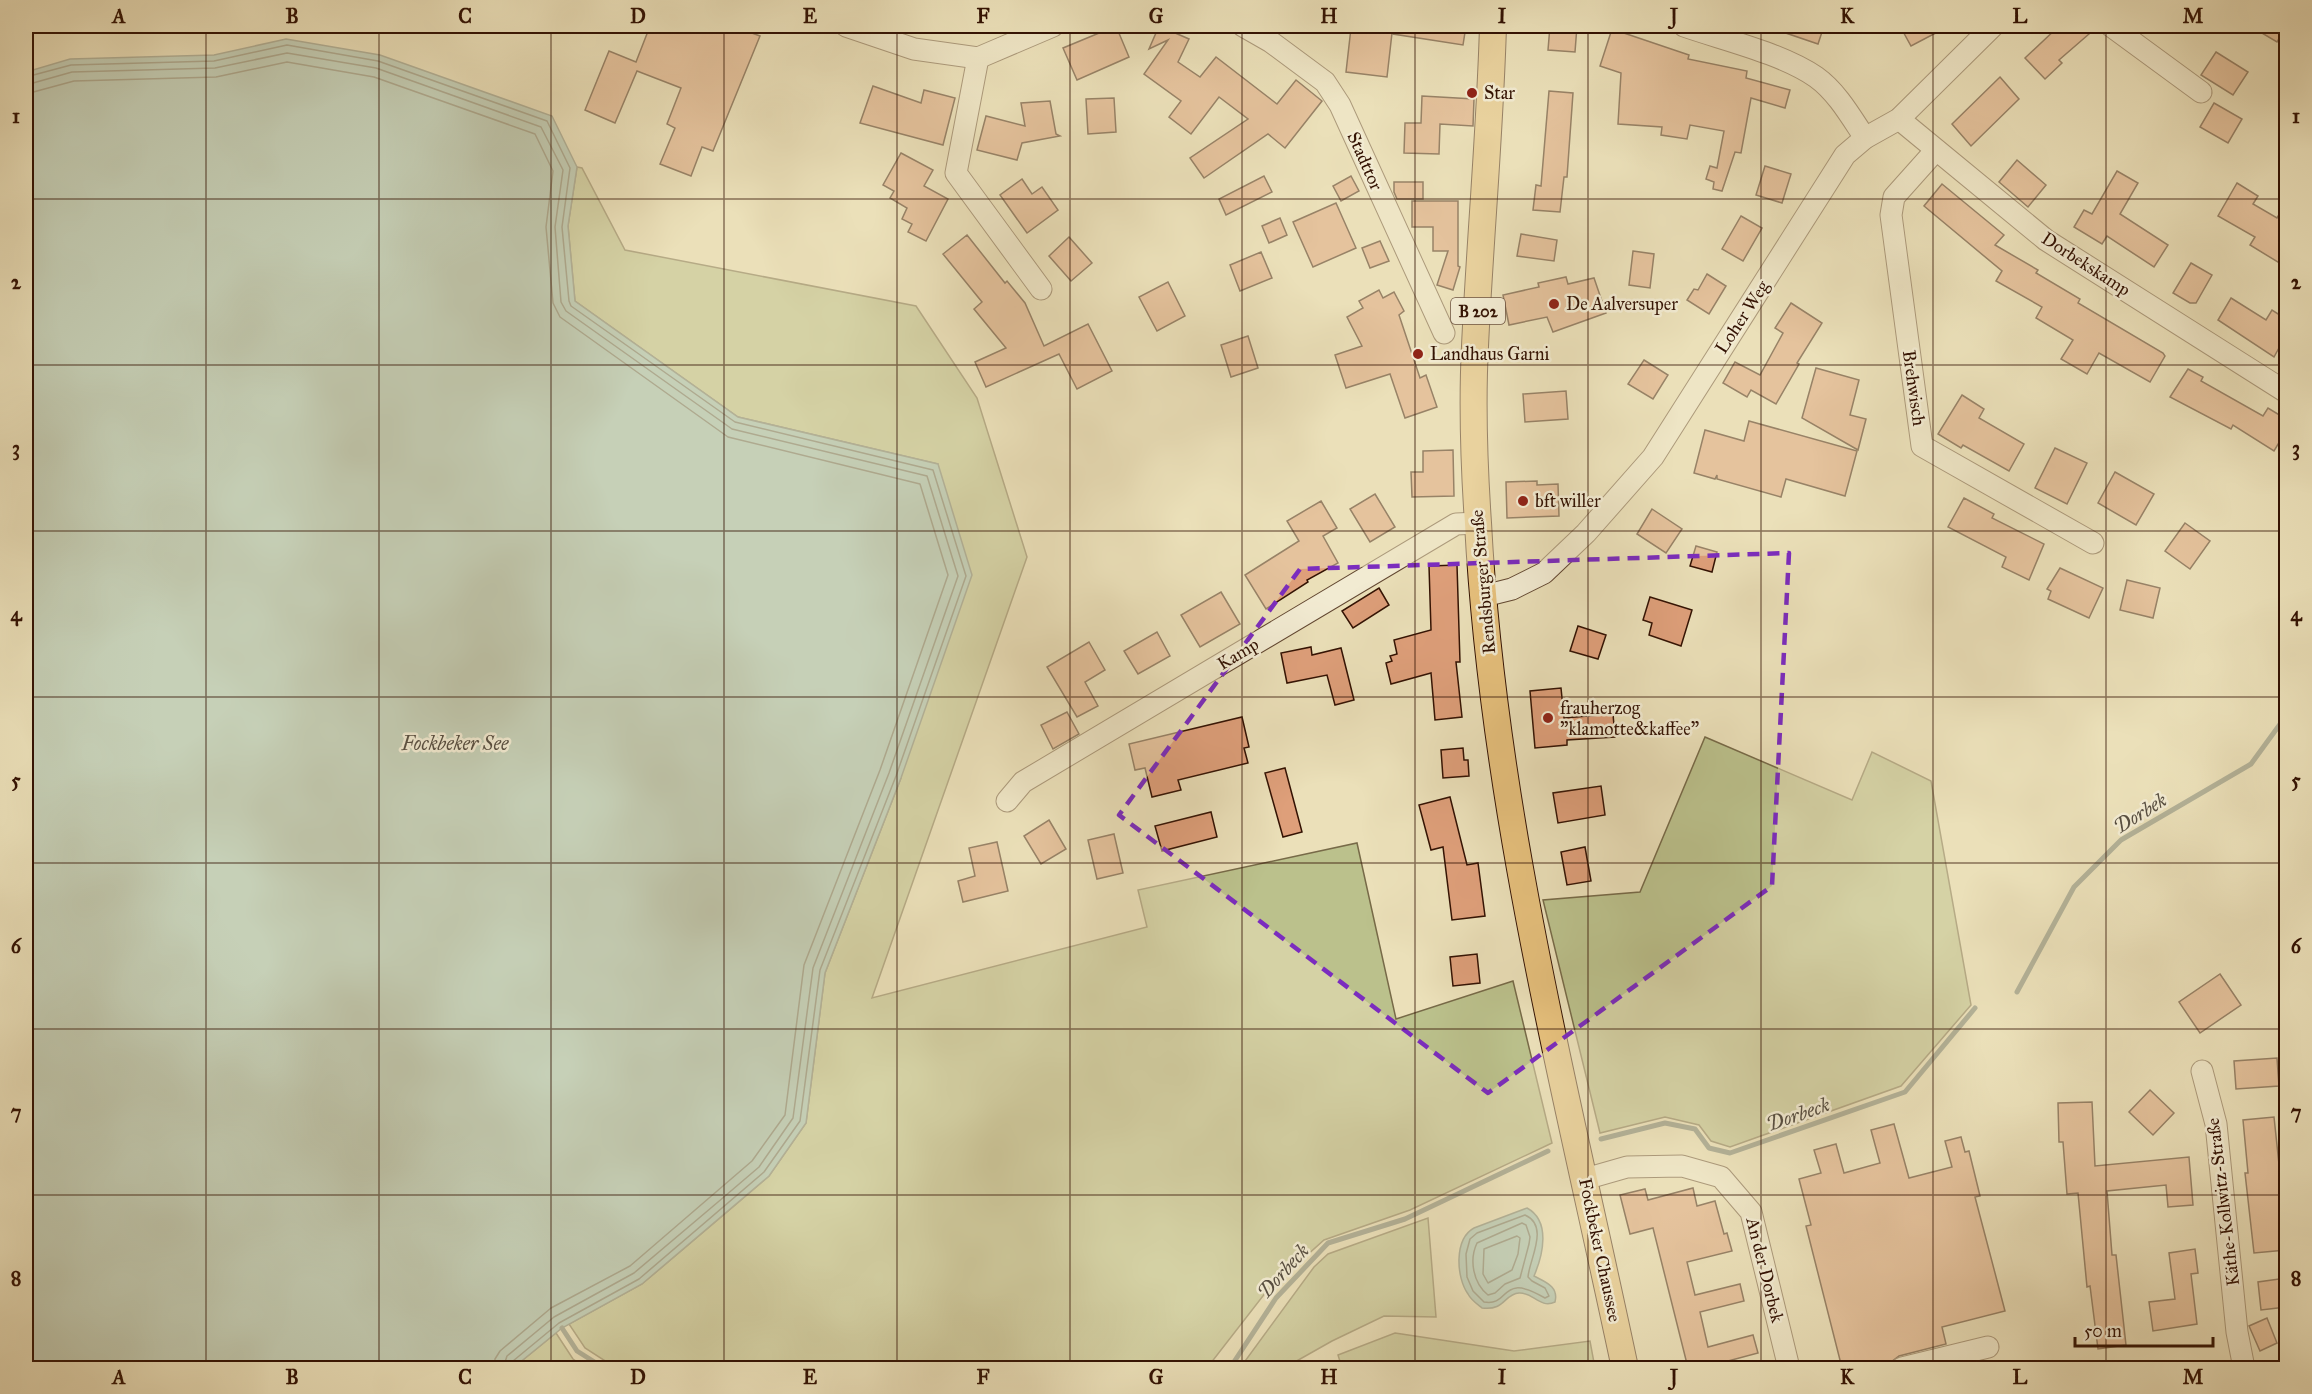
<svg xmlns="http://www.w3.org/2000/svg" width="2312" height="1394" font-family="'IM FELL Great Primer',serif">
<rect width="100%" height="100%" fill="#ebe0b9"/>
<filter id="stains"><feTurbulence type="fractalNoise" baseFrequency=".00333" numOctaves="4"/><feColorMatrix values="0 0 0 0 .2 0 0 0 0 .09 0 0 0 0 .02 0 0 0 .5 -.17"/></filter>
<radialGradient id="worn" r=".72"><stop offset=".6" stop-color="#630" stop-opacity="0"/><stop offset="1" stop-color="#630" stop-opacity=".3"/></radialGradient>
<g fill="#bbc18c" stroke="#776a48" stroke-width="1.5">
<path d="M577 167 582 168 625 250 916 306 977 398 1027 557 872 998 1147 927 1138 890 1357 843 1396 1019 1513 981 1552 1143 1410 1210 1324 1240 1266 1292 1207 1368H616L585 1348 569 1324 642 1284 727 1212 769 1176 806 1123 825 973 901 778 938 464 738 417 575 301 568 226Z"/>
<path d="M1705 737 1852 800 1872 752 1931 781 1971 1005 1901 1086 1730 1147 1711 1141 1699 1125 1665 1117 1600 1133 1543 900 1640 892Z"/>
<path d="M1428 1218 1436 1317 1384 1316 1332 1341 1293 1363 1297 1368H1240L1314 1267 1328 1254Z"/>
<path d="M556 1333 573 1359 586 1368H513Z"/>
<path d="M1395 1333 1514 1351 1590 1341 1595 1368H1342L1338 1355Z"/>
</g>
<g fill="#99bdb4" stroke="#70796d" stroke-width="1.5">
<path d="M286 39 380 55 552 116 577 167 568 226 575 301 738 417 938 464 972 575 901 778 825 973 806 1123 769 1176 642 1284 562 1328 513 1368H26V72L70 59 214 55Z"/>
<path d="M1527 1208C1551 1221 1543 1255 1534 1276 1545 1282 1559 1286 1555 1302 1540 1309 1533 1292 1519 1293 1504 1294 1505 1311 1482 1308 1477 1304 1471 1300 1468 1294 1456 1277 1454 1239 1474 1228Z"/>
</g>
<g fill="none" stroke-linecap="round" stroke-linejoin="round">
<g stroke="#66685c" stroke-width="1.5">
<path d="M26 77 71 65 214 61 287 45 378 61 547 121 570 168 562 227 569 301 571 306 735 422 933 470 966 576 896 776 820 970 800 1121 764 1172 639 1279 559 1323 513 1361 510 1368"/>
<path d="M26 85 72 72 215 68 287 53 376 68 541 127 563 170 555 227 561 302 566 311 732 429 927 476 958 576 889 773 813 968 793 1118 759 1167 718 1202 634 1273 554 1317 507 1356 503 1368"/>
<path d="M26 94 74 81 216 77 287 62 374 77 535 134 553 171 546 227 553 303 560 317 728 437 920 484 948 575 880 770 804 965 785 1115 752 1161 630 1266 551 1308 500 1351 495 1359 494 1368"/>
<path d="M1525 1215C1550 1226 1529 1260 1528 1277L1532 1281 1545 1288 1549 1296 1545 1298C1499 1271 1511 1307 1484 1302L1473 1291 1467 1277 1466 1254 1470 1239 1477 1233Z"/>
<path d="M1522 1223 1526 1225 1530 1237 1529 1244 1520 1278 1505 1284 1495 1293 1488 1295C1473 1283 1469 1260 1477 1243Z"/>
<path d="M1517 1236 1520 1238 1518 1254 1512 1270 1488 1283 1483 1274 1484 1249Z"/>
</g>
<g stroke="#70796d" stroke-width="5">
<path d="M2017 992 2074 887 2121 840 2251 764 2286 716"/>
<path d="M1601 1139 1665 1123 1695 1129 1709 1148 1730 1153 1905 1092 1975 1008"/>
<path d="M562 1328 577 1351 604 1368"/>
<path d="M1230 1368 1276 1298 1328 1243 1405 1219 1548 1151"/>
</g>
</g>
<g fill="#de9f7a" stroke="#331203" stroke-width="1.5">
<path d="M650 26H733L760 36 713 151 702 147 691 176 660 164 675 128 667 124 681 88 637 71 615 123 585 110 609 51 636 62Z"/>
<path d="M1116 26 1129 57 1077 80 1063 48Z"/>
<path d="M1159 26 1189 39 1178 62 1200 77 1216 57 1277 104 1296 80 1322 101 1285 148 1268 134 1204 178 1190 158 1248 119 1219 97 1191 134 1169 117 1181 101 1144 74 1168 40 1149 49Z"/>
<path d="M1393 26H1466L1463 45 1393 34Z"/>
<path d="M1550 26H1577L1575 52 1548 50Z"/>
<path d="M1771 26H1824L1818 44 1771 28Z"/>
<path d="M1900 26H1949L1911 46Z"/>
<path d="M2059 26H2082L2089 34 2059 60 2062 63 2045 79 2025 58Z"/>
<path d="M2250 26H2286L2277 42Z"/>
<path d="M1351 28 1392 33 1387 77 1346 72Z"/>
<path d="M1612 29 1689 55 1688 59 1747 71 1746 78 1790 90 1785 108 1751 98 1741 153 1735 152 1722 191 1713 189 1714 182 1706 179 1710 166 1717 168 1724 131 1690 125 1687 139 1661 135 1662 127 1618 124 1621 73 1600 66Z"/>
<path d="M2216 52 2248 72 2233 95 2201 75Z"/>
<path d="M2000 77 2019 99 1971 146 1952 124Z"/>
<path d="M873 86 921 103 924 90 955 98 943 145 860 123Z"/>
<path d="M1549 91 1573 93 1567 177H1564L1560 212 1533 210 1536 185 1541 186Z"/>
<path d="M1422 96 1474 99 1473 126 1440 124 1439 154 1404 153 1405 123H1421Z"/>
<path d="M1114 98 1116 132 1088 134 1086 99Z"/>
<path d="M1050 101 1056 134 1060 136 1022 143 1017 160 977 150 986 116 1025 126 1021 103Z"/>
<path d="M2214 103 2242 119 2228 143 2200 127Z"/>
<path d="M901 153 933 170 924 186 948 199 926 241 908 232 912 224 902 219 907 208 890 198 894 191 883 185Z"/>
<path d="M2017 160 2046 185 2028 207 1999 182Z"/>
<path d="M1765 166 1791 174 1782 203 1756 195Z"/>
<path d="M2117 171 2138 183 2120 214 2168 245 2154 267 2107 236 2102 244 2074 227 2084 210 2092 214Z"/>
<path d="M1264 176 1272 192 1226 215 1219 199Z"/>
<path d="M1351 176 1359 191 1341 201 1333 186Z"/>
<path d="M1022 179 1032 194 1042 187 1058 210 1027 233 1000 195Z"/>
<path d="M1394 182H1423V199H1397L1394 192Z"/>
<path d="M2237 183 2258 196 2253 204 2277 218 2286 203V267L2250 245 2255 237 2218 216Z"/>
<path d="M1942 184 2004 235 1995 245 2038 270 2036 273 2080 299 2078 303 2163 353 2165 356 2150 382 2099 353 2087 374 2061 359 2073 340 2036 318 2042 307 1996 281 2002 271 1924 206Z"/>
<path d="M1412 201H1458V266L1460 267 1453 290 1437 285 1448 251H1433V227H1412Z"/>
<path d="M1336 203 1356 248 1313 267 1293 222Z"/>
<path d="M1741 216 1762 228 1743 261 1722 249Z"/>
<path d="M1280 218 1287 235 1269 243 1262 226Z"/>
<path d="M1521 234 1557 240 1554 261 1517 256Z"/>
<path d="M967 235 1005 283 1007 281 1025 303 1044 346 1088 324 1112 371 1077 389 1059 354 986 387 975 362 1006 348 974 309 982 302 943 254Z"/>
<path d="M1069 237 1092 263 1071 281 1049 256Z"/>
<path d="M1380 241 1389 261 1370 268 1362 248Z"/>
<path d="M1633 251 1654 254 1650 288 1629 285Z"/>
<path d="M1261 252 1272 278 1240 291 1230 265Z"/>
<path d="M2191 263 2212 275 2196 303H2190L2173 293Z"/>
<path d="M1707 274 1726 286 1709 314 1687 300 1694 289 1698 290Z"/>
<path d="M1566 277 1568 284 1594 278 1606 313 1553 332 1547 317 1509 325 1503 295 1539 287 1538 283Z"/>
<path d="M1168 282 1185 316 1157 331 1139 297Z"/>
<path d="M1379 290 1383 298 1394 292 1404 311 1399 315 1420 378 1426 375 1437 407 1405 418 1390 374 1346 388 1335 355 1362 346 1347 317 1363 308 1359 301Z"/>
<path d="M2231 298 2266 320 2272 310 2286 319V335L2274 357 2218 320Z"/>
<path d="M1791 303 1822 323 1797 363 1799 364 1776 404 1751 390 1747 397 1723 383 1735 362 1760 375 1783 333 1775 328Z"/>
<path d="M1248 336 1258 368 1231 377 1221 345Z"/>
<path d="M1644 360 1668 375 1653 399 1628 384Z"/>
<path d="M1816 368 1859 380 1850 415 1866 419 1858 450 1802 418Z"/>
<path d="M2188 369 2203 377 2201 381 2263 416 2268 408 2286 419V431L2274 451 2233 425 2231 429 2170 397Z"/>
<path d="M1566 391 1568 419 1525 422 1523 394Z"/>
<path d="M1962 395 1984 409 1979 418 2024 444 2009 471 1963 445 1961 448 1938 434Z"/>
<path d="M1749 421 1857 451 1845 496 1786 479 1781 497 1717 479V475L1715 479 1694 473 1705 430 1744 441Z"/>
<path d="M2055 448 2087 463 2067 504 2035 488Z"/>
<path d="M1453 450 1454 496 1412 497 1411 472H1423V451Z"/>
<path d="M2115 472 2154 494 2136 525 2098 503Z"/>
<path d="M1537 481V485L1558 484 1559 516 1507 518 1506 482Z"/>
<path d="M1375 494 1395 527 1370 542 1350 509Z"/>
<path d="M1964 498 1994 514 1992 518 2044 544 2029 580 2002 567 2006 557 1948 527Z"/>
<path d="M1321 501 1337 528 1323 536 1338 563 1307 580 1308 582 1266 609 1245 575 1299 541 1287 521Z"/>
<path d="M1652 509 1682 529 1666 553 1637 534Z"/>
<path d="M2185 523 2210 541 2190 569 2165 551Z"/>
<path d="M1696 546 1717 552 1712 572 1690 566Z"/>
<path d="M1457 565 1460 662H1456L1462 717 1435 720 1431 673 1391 684 1386 663 1392 661 1390 656 1397 654 1394 640 1431 630 1429 566Z"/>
<path d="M2060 568 2103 588 2089 618 2048 599 2051 591 2047 589Z"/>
<path d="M2127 580 2160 588 2153 618 2120 610Z"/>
<path d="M1379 588 1389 605 1353 628 1342 611Z"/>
<path d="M1221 592 1240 624 1200 647 1181 615Z"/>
<path d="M1650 597 1692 610 1681 646 1649 635 1652 623 1643 620Z"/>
<path d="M1578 626 1606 635 1598 659 1570 651Z"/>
<path d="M1157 632 1170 656 1138 674 1124 651Z"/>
<path d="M1089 642 1105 670 1085 682 1098 706 1077 717 1047 667Z"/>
<path d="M1311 647 1312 655 1341 648 1354 700 1335 705 1327 675 1287 683 1281 653Z"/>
<path d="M1561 688 1564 718 1613 714 1615 737 1567 740V745L1535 748 1530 691Z"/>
<path d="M1067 712 1079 734 1053 749 1041 725Z"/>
<path d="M1242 717 1249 747 1244 748 1248 763 1178 780 1181 790 1152 797 1145 768 1135 770 1129 744Z"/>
<path d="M1463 748 1464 760H1468L1469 776 1443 778 1441 750Z"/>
<path d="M1285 768 1302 832 1283 837 1265 773Z"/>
<path d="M1601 786 1605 815 1558 823 1553 793Z"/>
<path d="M1450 797 1467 865 1478 863 1485 916 1452 920 1443 847 1431 850 1419 805Z"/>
<path d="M1211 812 1217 837 1162 851 1155 826Z"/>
<path d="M1049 820 1066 849 1041 864 1024 836Z"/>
<path d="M1114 834 1123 873 1097 879 1088 840Z"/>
<path d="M997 842 1008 891 963 902 958 881 975 876 969 848Z"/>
<path d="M1585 847 1591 881 1567 885 1561 852Z"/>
<path d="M1477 954 1480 983 1453 986 1450 957Z"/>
<path d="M2220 974 2241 1005 2200 1033 2179 1002Z"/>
<path d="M2277 1058 2279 1086 2236 1089 2234 1061Z"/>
<path d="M2150 1090 2174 1113 2153 1135 2129 1112Z"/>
<path d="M2092 1102 2095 1166 2189 1157 2193 1205 2168 1207 2166 1185 2107 1191 2112 1255H2116L2126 1345 2098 1349 2090 1286 2087 1287 2078 1193 2067 1194 2063 1142H2059L2058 1103Z"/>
<path d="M2274 1117 2285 1221H2286V1250L2254 1253 2245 1173H2248L2243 1120Z"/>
<path d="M1894 1124 1909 1178 1952 1167 1945 1141 1961 1137 1965 1152 1969 1151 1980 1196 1975 1197 2005 1311 1942 1327 1946 1344 1899 1356 1891 1362 1867 1368H1842L1806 1226 1811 1225 1799 1179 1821 1173 1814 1150 1836 1144 1844 1173 1880 1163 1871 1130Z"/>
<path d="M1693 1188 1697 1206 1715 1201 1724 1234 1727 1233 1732 1251 1687 1262 1695 1295 1740 1284 1744 1301 1700 1312 1708 1347 1753 1335 1758 1353 1713 1365 1714 1368H1688L1653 1228 1630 1234 1620 1195 1645 1189 1648 1200Z"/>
<path d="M2195 1249 2198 1273 2191 1274 2197 1324 2153 1331 2149 1302 2175 1299 2169 1253Z"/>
<path d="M2286 1278V1307L2261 1310 2258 1282Z"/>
<path d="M2267 1318 2277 1343 2260 1351 2249 1326Z"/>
</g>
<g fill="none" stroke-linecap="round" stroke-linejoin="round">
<g stroke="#614630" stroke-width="23">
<g id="minor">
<path d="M846 26 914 49 978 58 1053 26"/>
<path d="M1243 26 1271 42 1325 82 1340 105 1444 333"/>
<path d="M1684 26C1724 40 1781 53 1816 77 1837 92 1851 117 1865 138"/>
<path d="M2111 26 2201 92"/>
<path d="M978 58 956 173 1041 289"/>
<path d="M1899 119 2046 240 2286 392"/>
<path d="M1936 150 1894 197 1891 215 1922 446 2093 543"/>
<path d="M1484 596 1512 589 1544 573 1586 533 1653 457 1845 155 1865 138 1899 119 1993 26"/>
<path d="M1007 801 1023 782 1456 524 1478 523"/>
<path d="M2202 1071 2216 1124 2237 1332 2244 1368"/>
<path d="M1585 1179 1627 1167 1682 1166 1721 1177 1751 1212 1789 1368"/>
<path d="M1902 1368 1988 1347"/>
</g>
</g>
<g stroke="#331203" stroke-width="28">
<path id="major" d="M1493 26C1490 132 1480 239 1475 346 1472 404 1474 464 1478 523 1493 810 1566 1089 1625 1368"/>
</g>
<use href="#minor" stroke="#f2ebd2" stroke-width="21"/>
<use href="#major" stroke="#e6c07c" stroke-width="26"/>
</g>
<path d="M0 0H2312V1394H0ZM1789 553 1772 886 1488 1093 1119 815 1300 569Z" fill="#ebe0b9" fill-opacity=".55" fill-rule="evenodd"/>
<path fill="none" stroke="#7b2cbf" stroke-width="4.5" stroke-dasharray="12 8" stroke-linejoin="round" d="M1789 553 1772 886 1488 1093 1119 815 1300 569Z"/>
<path fill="none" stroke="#331203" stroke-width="1.5" stroke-opacity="0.55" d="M206 26V1368M379 26V1368M551 26V1368M724 26V1368M897 26V1368M1070 26V1368M1242 26V1368M1415 26V1368M1588 26V1368M1761 26V1368M1933 26V1368M2106 26V1368M26 199H2286M26 365H2286M26 531H2286M26 697H2286M26 863H2286M26 1029H2286M26 1195H2286"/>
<g fill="#8f2418" stroke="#f2ebd2" stroke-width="2">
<circle cx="1472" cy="93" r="6"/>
<circle cx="1554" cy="304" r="6"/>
<circle cx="1418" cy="354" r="6"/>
<circle cx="1523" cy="501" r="6"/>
<circle cx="1548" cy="718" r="6"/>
</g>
<g text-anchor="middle" stroke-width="5" stroke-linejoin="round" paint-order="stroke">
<rect fill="#f2ebd2" stroke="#6c5341" stroke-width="1.5" x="1451" y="298" width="54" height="26" rx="4.5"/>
<g font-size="16" font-weight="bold" fill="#331203">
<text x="1478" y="317">B 202</text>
</g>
<g font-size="18" fill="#331203" stroke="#f2ebd2" text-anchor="start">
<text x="1484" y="99">Star</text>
<text x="1566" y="310">De Aalversuper</text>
<text x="1430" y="360">Landhaus Garni</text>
<text x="1535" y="507">bft willer</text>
<text x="1560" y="714">frauherzog<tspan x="1560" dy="21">"klamotte&amp;kaffee"</tspan></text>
</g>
<g font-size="18" fill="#331203" stroke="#f2ebd2">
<text transform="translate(1365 161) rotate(66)" y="6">Stadttor</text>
<text transform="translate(2086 264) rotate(33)" y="6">Dorbekskamp</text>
<text transform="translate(1742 317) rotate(-57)" y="6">Loher Weg</text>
<text transform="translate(1914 388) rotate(82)" y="6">Brehwisch</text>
<text transform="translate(1483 582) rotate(-95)" y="6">Rendsburger Straße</text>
<text transform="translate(1238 654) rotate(-31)" y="6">Kamp</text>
<text transform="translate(2223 1202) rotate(-97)" y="6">Käthe-Kollwitz-Straße</text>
<text transform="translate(1600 1250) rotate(78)" y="6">Fockbeker Chaussee</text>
<text transform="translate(1765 1270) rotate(76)" y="6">An der Dorbek</text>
</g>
<g font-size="20" font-style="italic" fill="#574e41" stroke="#f2ebd2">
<text x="455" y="750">Fockbeker See</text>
<text transform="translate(2140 813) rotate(-32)" y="7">Dorbek</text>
<text transform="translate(1798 1114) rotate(-19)" y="7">Dorbeck</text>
<text transform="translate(1283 1271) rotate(-48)" y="7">Dorbeck</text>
</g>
</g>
<rect width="2312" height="1394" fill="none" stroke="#ebe0b9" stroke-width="66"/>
<path d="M2075 1337v9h138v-9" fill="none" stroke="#331203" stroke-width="3"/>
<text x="2084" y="1337" font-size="18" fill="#331203" stroke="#f2ebd2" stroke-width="4.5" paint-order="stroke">50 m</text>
<rect x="33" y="33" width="2246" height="1328" fill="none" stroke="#331203" stroke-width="2"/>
<g font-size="20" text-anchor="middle" font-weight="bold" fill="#331203">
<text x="119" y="23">A</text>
<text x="292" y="23">B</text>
<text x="465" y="23">C</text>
<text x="638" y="23">D</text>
<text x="810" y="23">E</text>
<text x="983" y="23">F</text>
<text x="1156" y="23">G</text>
<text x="1329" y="23">H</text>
<text x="1502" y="23">I</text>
<text x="1674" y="23">J</text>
<text x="1847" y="23">K</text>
<text x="2020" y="23">L</text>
<text x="2193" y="23">M</text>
<text x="16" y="123">1</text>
<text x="2296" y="123">1</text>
<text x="16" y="289">2</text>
<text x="2296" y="289">2</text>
<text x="16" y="455">3</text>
<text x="2296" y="455">3</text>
<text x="16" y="621">4</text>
<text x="2296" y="621">4</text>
<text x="16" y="787">5</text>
<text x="2296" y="787">5</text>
<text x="16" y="953">6</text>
<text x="2296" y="953">6</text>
<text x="16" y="1119">7</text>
<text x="2296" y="1119">7</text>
<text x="16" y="1285">8</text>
<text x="2296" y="1285">8</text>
<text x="119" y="1384">A</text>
<text x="292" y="1384">B</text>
<text x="465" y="1384">C</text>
<text x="638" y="1384">D</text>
<text x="810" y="1384">E</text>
<text x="983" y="1384">F</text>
<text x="1156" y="1384">G</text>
<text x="1329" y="1384">H</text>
<text x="1502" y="1384">I</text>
<text x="1674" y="1384">J</text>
<text x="1847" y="1384">K</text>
<text x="2020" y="1384">L</text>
<text x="2193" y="1384">M</text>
</g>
<rect width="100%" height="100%" filter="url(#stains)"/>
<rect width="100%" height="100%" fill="url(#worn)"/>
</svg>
